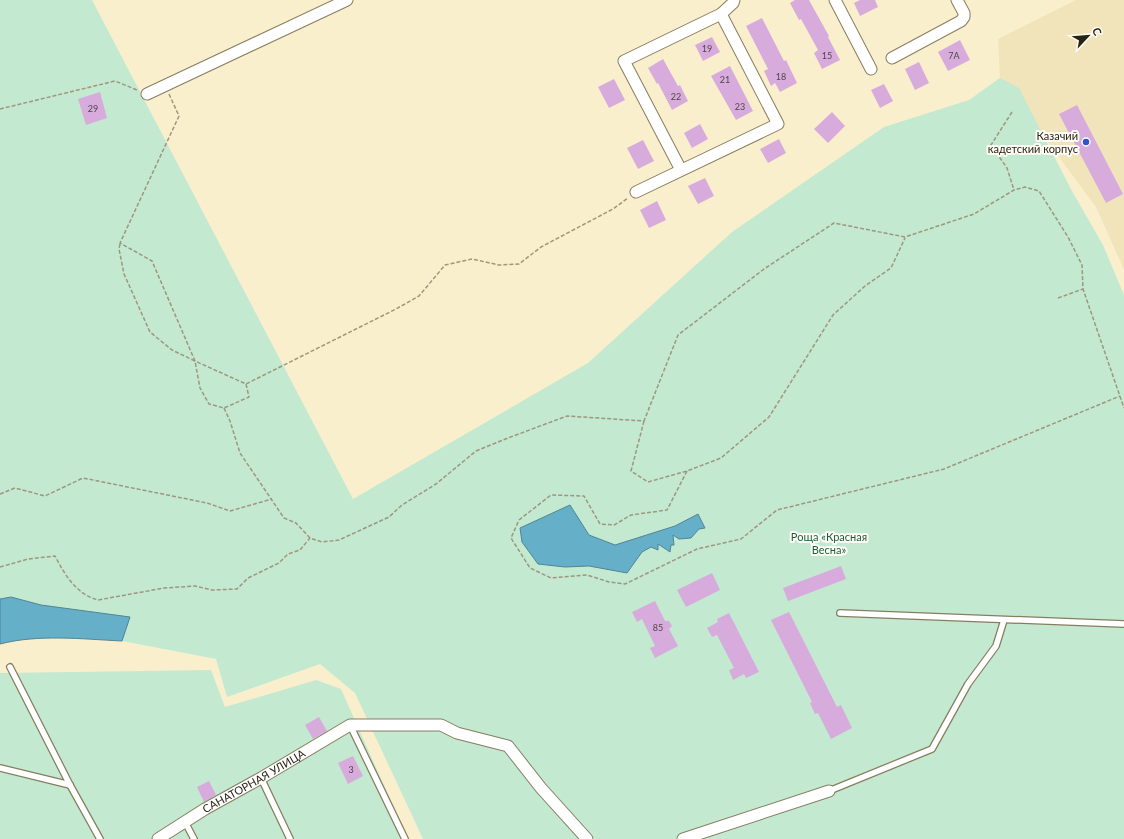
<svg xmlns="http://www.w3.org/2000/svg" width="1124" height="839" font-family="Lato,sans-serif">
<rect width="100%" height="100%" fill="#faefcd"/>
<path fill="#f1e4bb" d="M1076 0H1124V270L1096 207 1000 78 998 39Z"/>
<g fill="#c3e9d1">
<path d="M0 0H92L353 499 588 363 732 232 884 127 969 100 1000 78 1019 88 1072 191 1103 245 1124 295V839H423L355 693 320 664 227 697 216 659 122 641 80 638 20 639 0 644Z"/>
<path d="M211 670 225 707 316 680 341 689 408 839H0V673Z"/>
</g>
<g fill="#65afc9" stroke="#528593">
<path d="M570 505 589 535 615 545 675 526 698 514 705 528 699 529 691 538 679 539 673 535 674 545H671L670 552 658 544V550L651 547 642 552 627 573 589 566 565 567 538 564 522 542 520 528Z"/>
<path d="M11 597 41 605 130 617 122 641C81 639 39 634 0 644V599Z"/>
</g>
<g fill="#d7acdd">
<path d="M795 0H809L829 36 828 37 840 60 822 69 814 53 818 50 801 19 799 20 790 3Z"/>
<path d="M860 0H875L878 7 860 16 854 3Z"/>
<path d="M762 18 784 61 786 60 797 83 780 92 775 83 771 86 764 71 768 69 746 26Z"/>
<path d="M712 37 720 52 703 61 695 45Z"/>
<path d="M960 40 970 60 948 71 938 52Z"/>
<path d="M663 59 678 86 680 85 688 101 672 110 658 83 657 84 648 68Z"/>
<path d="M919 62 929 83 915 90 905 69Z"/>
<path d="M730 66 753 111 736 120 711 76Z"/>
<path d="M614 79 625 100 609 108 598 87Z"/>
<path d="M884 84 893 101 880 108 871 90Z"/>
<path d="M100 92 107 118 86 125 78 99Z"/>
<path d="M1077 105 1123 194 1106 203 1059 114Z"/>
<path d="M832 112 845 126 828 143 814 129Z"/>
<path d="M700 124 708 139 692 148 684 133Z"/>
<path d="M779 139 786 153 768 163 760 149Z"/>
<path d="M643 140 654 161 638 169 627 148Z"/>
<path d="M705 178 714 196 698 204 688 186Z"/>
<path d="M657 201 666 220 649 228 640 210Z"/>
<path d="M841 566 846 579 788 601 783 588Z"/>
<path d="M712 573 720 590 686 607 677 590Z"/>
<path d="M655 601 665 621H669L672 626 669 629 678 646 655 658 650 648 655 646 642 619 637 622 632 612Z"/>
<path d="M789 612 837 707 841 705 852 728 831 739 818 713 815 714 810 703 812 702 771 620Z"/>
<path d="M729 613 759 672 746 678 744 674 733 680 729 670 734 668 717 635 712 637 707 628 718 622 717 619Z"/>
<path d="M319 717 327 731 313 739 305 725Z"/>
<path d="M353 756 363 776 348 784 338 763Z"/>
<path d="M209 781 216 795 204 802 197 787Z"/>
</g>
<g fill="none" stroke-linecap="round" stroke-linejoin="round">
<g stroke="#877d5f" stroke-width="8">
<g id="service">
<path d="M840 613 1124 624"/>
<path d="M10 667 70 785 100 839"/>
<path d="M350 725 405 839"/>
<path d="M0 768 70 785"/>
<path d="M261 778 290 839"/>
<path d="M829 791 932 749 968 684 996 646 1004 620"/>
<path d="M185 822 194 839"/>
</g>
</g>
<g stroke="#877d5f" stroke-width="13">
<g id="minor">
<path d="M835 0 871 69"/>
<path d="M892 58 961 21 964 17V13L957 0"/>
<path d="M147 94 347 0"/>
<path d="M681 170 624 61 721 14 733 3 734 0"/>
<path d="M636 192 778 124 721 14"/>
<path id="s1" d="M158 839 205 809 261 778 350 725H441L457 733 508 746 541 788 587 839"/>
<path d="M683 839 829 791"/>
</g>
</g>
<g stroke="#9e967d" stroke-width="1.5" stroke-dasharray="4 2" stroke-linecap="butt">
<path d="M169 94 179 116 120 243 152 261 195 361 246 384 396 309 419 296 445 265 472 259 499 265 519 264 541 247 613 209 628 198"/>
<path d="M0 109 115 81 137 90"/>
<path d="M1012 112 991 145 1007 168 1014 190"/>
<path d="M120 244 119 249 124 274 150 332 172 350 195 361 200 388 209 404 224 408 249 397 246 384"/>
<path d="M1058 298 1083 289"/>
<path d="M224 408 230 421 240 453 284 518 296 523 310 538 322 542 339 540 389 517 402 505 436 484 476 451 508 438 567 416 644 421 678 335 764 269 834 223 905 237 974 214 1014 190 1025 187 1039 191 1068 237 1082 265 1083 289 1124 408"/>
<path d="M644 421 631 471 648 482 687 471 721 458 769 417 833 315 865 286 891 268 905 238"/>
<path d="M687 471 667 510 631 515 614 525 600 524 584 496 551 495 519 520 511 538 530 568 551 578 587 575 609 582 625 584 697 549 741 539 777 510 944 469 1120 396"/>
<path d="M0 494 15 488 45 496 83 478 207 503 230 511 272 499"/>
<path d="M0 567 28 559 55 556C65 575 76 594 98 600L164 588 195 586 212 590 237 589 248 578 279 563 288 554 300 550 310 538"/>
</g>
<use href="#service" stroke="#fff" stroke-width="5.5"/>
<use href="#minor" stroke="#fff" stroke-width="11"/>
</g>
<circle fill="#3054c4" stroke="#fffcf6" stroke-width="1.5" cx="1086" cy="142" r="4"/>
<g text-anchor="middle" stroke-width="4" stroke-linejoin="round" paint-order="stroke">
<g font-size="9" fill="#524447">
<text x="707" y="52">19</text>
<text x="827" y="59">15</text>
<text x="954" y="59">7А</text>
<text x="781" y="80">18</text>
<text x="725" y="83">21</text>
<text x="676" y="100">22</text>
<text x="740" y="110">23</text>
<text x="93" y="112">29</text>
<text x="658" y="631">85</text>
<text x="351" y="773">3</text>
</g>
<g font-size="11" fill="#262215" stroke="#fffcf6" text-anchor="end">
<text x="1078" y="140">Казачий<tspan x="1078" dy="13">кадетский корпус</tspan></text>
</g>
<g font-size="11" fill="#185e3b" stroke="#fffcf6">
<text x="829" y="541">Роща «Красная<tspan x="829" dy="13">Весна»</tspan></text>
</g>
<g font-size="11" fill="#262215" stroke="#fffcf6">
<text dy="4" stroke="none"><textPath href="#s1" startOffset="112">САНАТОРНАЯ УЛИЦА</textPath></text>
</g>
</g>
<g transform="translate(1088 36) rotate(64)" stroke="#fffcf6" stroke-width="3" paint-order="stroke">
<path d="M0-3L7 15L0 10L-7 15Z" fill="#262215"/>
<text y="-6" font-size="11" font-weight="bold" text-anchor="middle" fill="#262215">С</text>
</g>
</svg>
